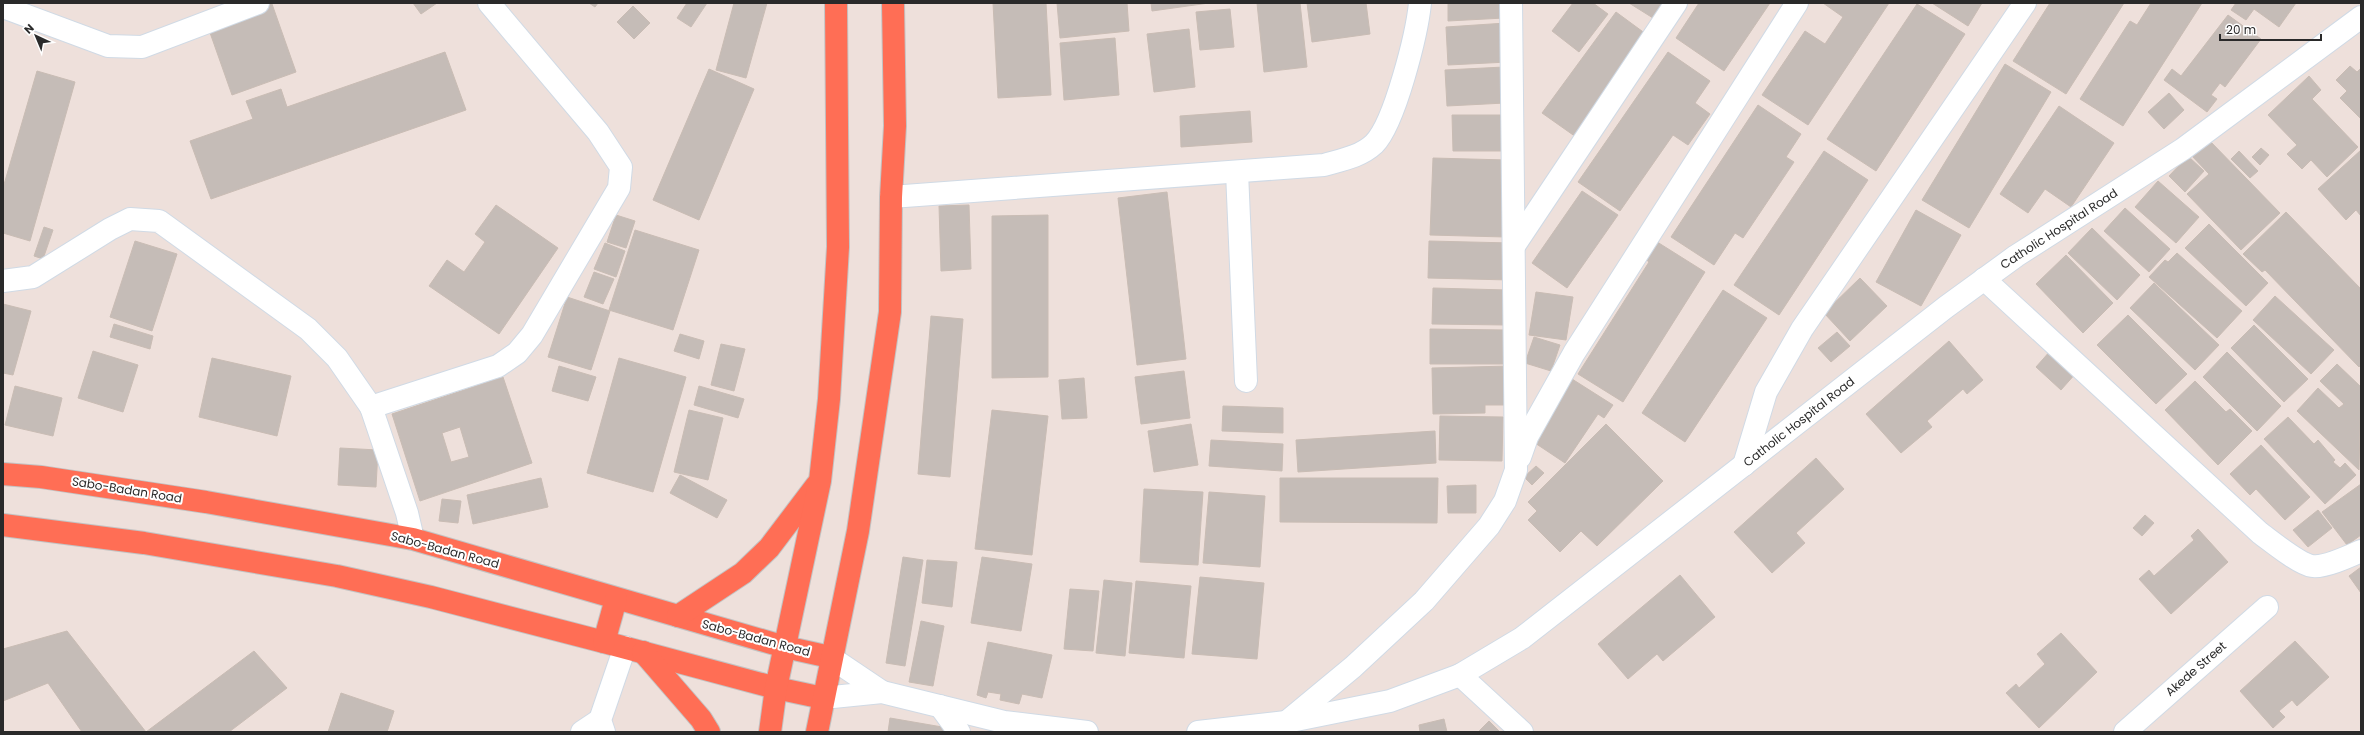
<svg xmlns="http://www.w3.org/2000/svg" width="2364" height="735" font-family="Poppins,sans-serif">
<rect width="100%" height="100%" fill="#eee0db"/>
<g fill="#c5bcb7" stroke="#c9bcb4" fill-rule="evenodd">
<path d="M413 3H437L421 14Z"/>
<path d="M589 3H598L595 7Z"/>
<path d="M687 3H707L691 27 677 18Z"/>
<path d="M734 3H767L746 78 716 70Z"/>
<path d="M993 3H1046L1051 95 998 98Z"/>
<path d="M1057 3H1127L1129 31 1060 38Z"/>
<path d="M1151 3H1209L1152 11Z"/>
<path d="M1257 3H1300L1307 67 1264 72Z"/>
<path d="M1307 3H1366L1370 34 1312 42Z"/>
<path d="M1448 3H1504V18L1448 21Z"/>
<path d="M1573 3H1593L1608 14 1579 52 1552 31Z"/>
<path d="M1629 3H1662L1653 18Z"/>
<path d="M1699 3H1770L1724 71 1676 38Z"/>
<path d="M1823 3H1889L1808 125 1762 95 1805 31 1825 44 1843 17Z"/>
<path d="M1932 3H1982L1968 26Z"/>
<path d="M2050 3H2124L2066 94 2013 61Z"/>
<path d="M2151 3H2202L2123 126 2080 99 2130 21 2137 25Z"/>
<path d="M2236 3H2296L2279 27 2254 9 2246 20 2231 10Z"/>
<path d="M272 4 296 72 232 95 208 27Z"/>
<path d="M1917 4 1965 34 1876 171 1827 139Z"/>
<path d="M633 6 650 23 634 39 617 22Z"/>
<path d="M1230 9 1234 47 1200 50 1196 12Z"/>
<path d="M1616 12 1650 37 1576 137 1542 113Z"/>
<path d="M2228 15 2261 39 2225 87 2220 83 2211 95 2217 99 2207 112 2164 80 2172 69 2181 76Z"/>
<path d="M1506 23 1508 62 1448 65 1446 27Z"/>
<path d="M1189 29 1195 87 1154 92 1147 34Z"/>
<path d="M1115 38 1119 95 1064 100 1060 43Z"/>
<path d="M445 52 466 110 211 199 190 141 253 119 246 101 281 89 287 107Z"/>
<path d="M1668 52 1710 81 1695 103 1710 114 1688 145 1673 135 1620 211 1578 182Z"/>
<path d="M2005 64 2051 92 1969 228 1922 200Z"/>
<path d="M2350 66 2357 72 2361 68V119L2340 98 2347 91 2336 80Z"/>
<path d="M1504 67 1505 103 1447 106 1445 70Z"/>
<path d="M709 69 754 89 699 220 653 200Z"/>
<path d="M37 71 75 82 30 241 3 233V188Z"/>
<path d="M2309 76 2321 90 2312 99 2358 147 2327 177 2311 160 2302 169 2287 154 2297 145 2268 115Z"/>
<path d="M2169 93 2184 110 2164 129 2148 112Z"/>
<path d="M1758 105 1801 134 1786 157 1794 162 1743 238 1735 233 1714 265 1671 237Z"/>
<path d="M2059 106 2114 143 2071 207 2045 189 2028 213 2000 194Z"/>
<path d="M1250 111 1252 142 1181 147 1180 116Z"/>
<path d="M1452 115H1507V151H1453Z"/>
<path d="M2208 139 2280 213 2241 250 2187 194 2209 174 2191 155Z"/>
<path d="M2261 148 2269 155 2260 165 2252 157Z"/>
<path d="M2361 150V216L2356 210 2346 220 2318 189Z"/>
<path d="M1824 151 1868 180 1779 315 1734 285Z"/>
<path d="M2239 151 2258 171 2250 178 2231 159Z"/>
<path d="M2188 156 2204 171 2185 192 2169 176Z"/>
<path d="M1433 158 1507 160 1505 237 1430 235Z"/>
<path d="M2158 181 2199 217 2176 243 2135 207Z"/>
<path d="M1582 191 1618 215 1567 288 1532 263Z"/>
<path d="M1167 192 1186 359 1137 365 1118 198Z"/>
<path d="M496 205 558 248 499 334 429 286 447 260 464 272 485 242 475 234Z"/>
<path d="M969 205 971 269 941 271 939 206Z"/>
<path d="M2125 208 2170 249 2149 272 2104 231Z"/>
<path d="M1916 210 1961 235 1921 306 1876 282Z"/>
<path d="M2286 212 2361 289V365L2359 367 2265 270 2262 272 2243 254Z"/>
<path d="M616 215 635 221 626 248 607 242Z"/>
<path d="M1048 215V377L992 378V216Z"/>
<path d="M2209 224 2268 283 2246 306 2185 248Z"/>
<path d="M44 227 53 230 43 259 34 256Z"/>
<path d="M2092 228 2140 275 2117 300 2068 253Z"/>
<path d="M635 230 699 250 673 330 609 310Z"/>
<path d="M1654 240 1705 272 1623 402 1578 374 1649 262 1643 257Z"/>
<path d="M135 241 177 254 152 331 110 317Z"/>
<path d="M1429 241 1511 243 1510 280 1428 278Z"/>
<path d="M605 243 625 251 616 277 594 269Z"/>
<path d="M2177 253 2242 311 2217 338 2149 277 2165 260 2168 262Z"/>
<path d="M2066 255 2113 303 2083 333 2036 284Z"/>
<path d="M594 272 614 279 603 304 584 297Z"/>
<path d="M1860 278 1887 306 1850 341 1824 313Z"/>
<path d="M2154 283 2219 345 2195 370 2130 308Z"/>
<path d="M1433 288 1507 290 1506 325 1432 324Z"/>
<path d="M1723 290 1767 318 1685 442 1642 413Z"/>
<path d="M1536 292 1573 297 1566 340 1529 335Z"/>
<path d="M2275 296 2334 350 2311 374 2253 320Z"/>
<path d="M567 297 610 311 591 370 548 357Z"/>
<path d="M3 304 31 311 13 375 3 373Z"/>
<path d="M2128 315 2187 374 2156 404 2097 345Z"/>
<path d="M931 316 963 319 950 477 918 474Z"/>
<path d="M114 324 153 336 150 349 110 337Z"/>
<path d="M2254 325 2308 379 2284 402 2231 348Z"/>
<path d="M1430 329 1506 330V364H1430Z"/>
<path d="M1837 332 1850 346 1831 362 1818 348Z"/>
<path d="M680 334 704 341 699 359 674 351Z"/>
<path d="M1534 337 1560 345 1551 371 1525 363Z"/>
<path d="M1949 341 1983 380 1967 394 1963 389 1927 421 1932 427 1901 453 1866 414Z"/>
<path d="M721 344 745 349 734 391 711 385Z"/>
<path d="M2051 350 2076 373 2061 390 2036 367Z"/>
<path d="M93 351 138 365 123 412 78 398Z"/>
<path d="M2227 352 2281 406 2257 431 2203 377Z"/>
<path d="M212 358 291 376 277 436 199 417Z"/>
<path d="M619 358 686 377 653 492 587 473Z"/>
<path d="M2337 364 2361 387 2359 470 2297 411 2318 388 2339 408 2344 404 2320 381Z"/>
<path d="M559 366 596 377 588 401 552 391Z"/>
<path d="M1509 366V405H1485V413L1433 414 1432 368Z"/>
<path d="M1184 371 1190 418 1141 424 1135 377Z"/>
<path d="M503 377 532 463 420 501 392 414ZM460 427 469 457 451 462 442 433Z"/>
<path d="M1084 378 1087 418 1062 419 1059 380Z"/>
<path d="M1572 379 1613 405 1604 418 1598 414 1565 463 1532 441Z"/>
<path d="M2195 381 2226 412 2230 409 2252 431 2218 465 2165 410Z"/>
<path d="M15 386 62 398 53 436 5 425Z"/>
<path d="M699 386 744 399 738 418 694 405Z"/>
<path d="M1223 406 1283 408V433L1222 431Z"/>
<path d="M689 410 723 418 708 480 674 472Z"/>
<path d="M992 410 1048 416 1032 555 975 549Z"/>
<path d="M1440 416 1503 417 1502 461 1439 460Z"/>
<path d="M2288 417 2314 444 2318 440 2335 460 2333 462 2340 468 2345 463 2356 475 2325 504 2264 439Z"/>
<path d="M1191 424 1198 465 1154 472 1148 431Z"/>
<path d="M1606 424 1663 481 1597 546 1581 531 1560 552 1528 520 1537 511 1528 502Z"/>
<path d="M1435 431 1436 463 1298 472 1296 440Z"/>
<path d="M1211 440 1283 444 1282 471 1209 466Z"/>
<path d="M2261 445 2310 497 2285 520 2256 489 2250 495 2230 474Z"/>
<path d="M340 448 378 450 376 487 338 485Z"/>
<path d="M1816 458 1844 489 1796 533 1805 543 1772 573 1734 532Z"/>
<path d="M1536 466 1544 473 1532 485 1524 477Z"/>
<path d="M680 475 727 500 717 518 670 493Z"/>
<path d="M541 478 548 507 473 524 467 495Z"/>
<path d="M1280 478H1438L1437 523 1280 522Z"/>
<path d="M2361 484V535L2347 545 2322 512Z"/>
<path d="M1476 485V513H1448L1447 486Z"/>
<path d="M1144 489 1203 492 1198 565 1140 562Z"/>
<path d="M1209 492 1265 496 1260 567 1203 563Z"/>
<path d="M442 499 461 501 458 523 439 521Z"/>
<path d="M2318 510 2332 528 2308 547 2293 530Z"/>
<path d="M2145 515 2154 523 2142 536 2133 528Z"/>
<path d="M2198 529 2228 562 2171 614 2139 579 2149 570 2154 576 2194 540 2191 536Z"/>
<path d="M903 557 923 560 905 666 886 663Z"/>
<path d="M982 557 1032 564 1021 631 971 623Z"/>
<path d="M927 560 957 562 952 607 922 603Z"/>
<path d="M2361 567V593L2349 576Z"/>
<path d="M1680 575 1715 617 1663 661 1657 654 1628 679 1598 644Z"/>
<path d="M1200 577 1264 583 1257 659 1192 654Z"/>
<path d="M1104 580 1132 583 1125 656 1096 653Z"/>
<path d="M1136 581 1191 586 1184 658 1129 653Z"/>
<path d="M1070 589 1099 591 1093 651 1064 649Z"/>
<path d="M921 621 944 626 933 686 909 682Z"/>
<path d="M67 631 146 732H82L48 683 3 701V649Z"/>
<path d="M2061 633 2097 672 2039 728 2006 693 2016 684 2019 688 2045 664 2037 654Z"/>
<path d="M2295 641 2329 677 2297 706 2292 700 2279 711 2285 717 2273 728 2240 691Z"/>
<path d="M988 642 1052 655 1042 698 1022 694 1019 704 1000 700 1001 694 988 692 986 698 977 695Z"/>
<path d="M254 651 287 688 229 732H146Z"/>
<path d="M341 693 394 711 387 732H328Z"/>
<path d="M890 718 948 728 947 732H888Z"/>
<path d="M1444 719 1447 732H1420L1419 725Z"/>
<path d="M1489 721 1500 732H1478Z"/>
</g>
<g fill="none" stroke-linecap="round" stroke-linejoin="round">
<g stroke="#d0dae5" stroke-width="24">
<g id="minor">
<path d="M3 7 108 46 142 47 258 3"/>
<path d="M1237 172 1246 381"/>
<path d="M891 197 1324 165C1341 160 1360 157 1374 144 1395 123 1417 33 1420 3"/>
<path d="M1514 246 1676 3"/>
<path d="M1984 279 2260 533C2271 541 2299 564 2312 566 2324 568 2350 556 2361 551"/>
<path d="M3 281 33 277 110 229 130 219 159 221 308 329 337 358 371 407 407 513 413 539"/>
<path d="M371 407 498 366 517 353 532 335 619 188 621 167 598 132 489 3"/>
<path d="M1520 457 1527 437 1574 353 1797 3"/>
<path d="M1744 465 1766 392 1802 329 2025 3"/>
<path d="M830 657 882 692"/>
<path d="M1460 675 1522 732"/>
<path d="M823 698 882 692 1004 722 1087 732"/>
<path d="M940 706 959 732"/>
<path d="M1289 720 1353 667 1424 601 1489 526 1505 501 1516 470 1511 3"/>
<path d="M582 732 600 720"/>
<path d="M604 732 600 720 625 647"/>
<path d="M1198 732 1286 722 1390 701 1460 675 1522 638 1946 307 2016 256 2183 149 2361 17"/>
<path d="M2125 732 2267 607"/>
</g>
</g>
<g stroke="#c3c3c3" stroke-width="24">
<g id="highway">
<path d="M3 474 41 477 206 502 413 539 785 647 830 657"/>
<path d="M3 525 144 543 337 576 431 597 604 642 776 688 823 698"/>
<path d="M678 616 743 573 769 548 816 486"/>
<path d="M604 642 616 599"/>
<path d="M643 652 701 719 709 732"/>
<path d="M770 732 776 688 820 481 829 399 838 247 836 3"/>
<path d="M817 732 858 531 890 312 891 197 895 126 893 3"/>
</g>
</g>
<use href="#minor" stroke="#fff" stroke-width="22"/>
<use href="#highway" stroke="#ff6e55" stroke-width="22"/>
</g>
<g text-anchor="middle" stroke-width="4" stroke-linejoin="round" paint-order="stroke">
<g font-size="12" fill="#2a2a2a" stroke="#fff">
<text transform="translate(2059 229) rotate(-33)" y="4">Catholic Hospital Road</text>
<text transform="translate(1799 422) rotate(-38)" y="4">Catholic Hospital Road</text>
<text transform="translate(127 490) rotate(9)" y="4">Sabo-Badan Road</text>
<text transform="translate(445 550) rotate(15)" y="4">Sabo-Badan Road</text>
<text transform="translate(756 638) rotate(15)" y="4">Sabo-Badan Road</text>
<text transform="translate(2196 669) rotate(-41)" y="4">Akede Street</text>
</g>
</g>
<rect width="2364" height="735" fill="none" stroke="#2a2a2a" stroke-width="8"/>
<g transform="translate(36 36) rotate(316)" stroke="#ffffff" stroke-width="3" paint-order="stroke">
<path d="M0-3L7 15L0 10L-7 15Z" fill="#2a2a2a"/>
<text y="-6" font-size="11" font-weight="bold" text-anchor="middle" fill="#2a2a2a">N</text>
</g>
<path d="M2220 34v6h101v-6" fill="none" stroke="#2a2a2a" stroke-width="2"/>
<text x="2226" y="34" font-size="12" fill="#2a2a2a" stroke="#ffffff" stroke-width="3" paint-order="stroke">20 m</text>
</svg>
